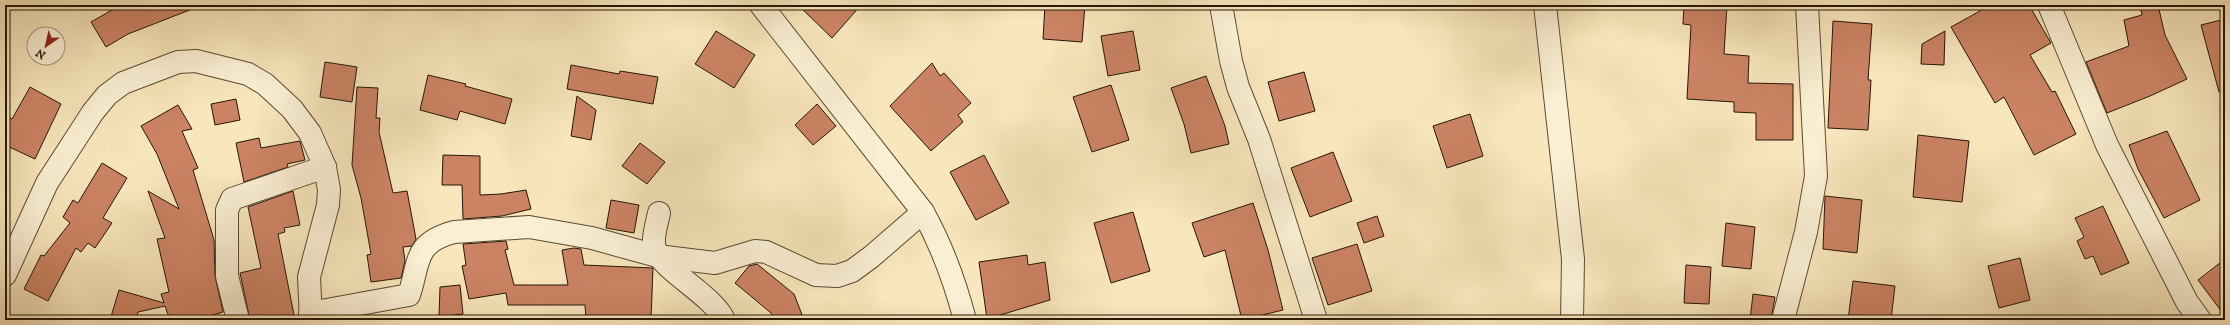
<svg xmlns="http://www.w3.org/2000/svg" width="2230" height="325" font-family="'IM FELL DW Pica',serif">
<rect width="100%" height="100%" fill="#f8e6bc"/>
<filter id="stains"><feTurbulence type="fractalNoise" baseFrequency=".005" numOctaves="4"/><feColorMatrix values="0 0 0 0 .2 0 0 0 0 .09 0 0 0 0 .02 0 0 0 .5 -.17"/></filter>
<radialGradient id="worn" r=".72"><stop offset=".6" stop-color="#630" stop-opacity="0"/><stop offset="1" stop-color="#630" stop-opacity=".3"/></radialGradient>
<g fill="#cb8364" stroke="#261607">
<path d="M153 5 200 6 128 34 106 47 91 22 119 6Z"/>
<path d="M798 5H861L832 38Z"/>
<path d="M1045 5H1085L1082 42 1043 39Z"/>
<path d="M1684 5H1727L1724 54 1749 56 1748 83 1793 84V140H1756V113L1734 112V102L1687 99 1691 25 1683 24Z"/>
<path d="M1976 5H2029L2051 43 2030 55 2052 92 2055 91 2076 134 2034 155 2004 97 1995 103 1951 27 1980 11Z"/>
<path d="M2140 5H2158L2165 35 2187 79 2150 96 2107 113 2086 62 2129 46 2124 20 2142 15Z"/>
<path d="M2225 19V91L2219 92 2201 25Z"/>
<path d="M1833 21 1872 24 1868 80H1871L1868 130 1828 128Z"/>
<path d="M716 31 755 55 734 88 695 64Z"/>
<path d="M1133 31 1140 70 1108 76 1101 36Z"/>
<path d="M1945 31 1944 65 1921 64 1922 44Z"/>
<path d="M325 62 357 67 352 102 320 97Z"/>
<path d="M932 63 940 76 944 73 971 103 958 115 963 122 931 151 890 106Z"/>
<path d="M571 65 619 74 620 71 658 77 653 104 567 89Z"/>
<path d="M1304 72 1315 111 1279 121 1268 82Z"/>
<path d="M428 75 466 84 465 86 512 99 505 124 460 111 457 120 420 110Z"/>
<path d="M1206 76 1225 126 1229 144 1191 153 1184 124 1171 88Z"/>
<path d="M1111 85 1129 140 1092 152 1073 97Z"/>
<path d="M30 87 61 104 35 159 5 145V115L12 119Z"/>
<path d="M357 87 378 88 376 118H380L379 132 393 193 407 191 416 239 412 246 403 247 405 261 401 278 371 282 367 255 371 254 361 198 352 165Z"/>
<path d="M577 96 596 110 591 140 571 136Z"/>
<path d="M236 99 240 120 215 125 211 104Z"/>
<path d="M817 104 836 126 813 145 795 125Z"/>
<path d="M178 105 192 129 182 131 198 168 193 170 214 240 215 276 223 312 197 320H170L165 306 138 312 136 320H110L119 290 164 303 161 294 169 292 157 239 165 238 148 191 179 209 157 154 141 126Z"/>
<path d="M1470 114 1483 156 1447 168 1433 126Z"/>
<path d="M2167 131 2200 200 2164 218 2138 169 2129 145Z"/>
<path d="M1918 135 1969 141 1962 202 1913 197Z"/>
<path d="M259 138 261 148 300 141 305 160 287 164 288 167 244 182 236 143Z"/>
<path d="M640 143 665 162 647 184 622 166Z"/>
<path d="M1333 152 1352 201 1310 217 1291 168Z"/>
<path d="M443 155 480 156V195L501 194 526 190 531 209 502 216 463 219 462 185H442Z"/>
<path d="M984 155 1009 203 976 220 950 172Z"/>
<path d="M102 163 127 178 103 218 112 223 95 248 88 243 81 252 76 248 48 301 24 289 41 255 44 256 70 223 63 217 73 200 78 203Z"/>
<path d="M293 191 300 225 284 228 285 232 278 234 295 320H250L240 273 261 268 248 207Z"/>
<path d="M1825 196 1862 200 1857 253 1823 249Z"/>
<path d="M611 200 639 205 634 233 606 228Z"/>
<path d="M1253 203 1268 250 1283 310 1242 320 1225 250 1204 257 1192 223Z"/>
<path d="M2103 206 2129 263 2101 275 2093 256 2085 259 2077 241 2084 237 2075 218Z"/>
<path d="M1133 212 1150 271 1111 283 1094 223Z"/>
<path d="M1377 216 1384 236 1364 243 1357 223Z"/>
<path d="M1726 223 1755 227 1751 269 1722 266Z"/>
<path d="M506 241 508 249 505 250 514 285H568L562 250 574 248 581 249 584 265 653 268 651 320H586L585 305H508L506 293 469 299 462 266 466 265 463 244Z"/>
<path d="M1357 244 1372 291 1328 305 1312 258Z"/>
<path d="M1027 255 1028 265 1045 262 1050 300 987 319 979 262Z"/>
<path d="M2020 258 2030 300 1999 308 1988 266Z"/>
<path d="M2225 259V316L2198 280Z"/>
<path d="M757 264 794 294 804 320H773L771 313 735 283 749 266Z"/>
<path d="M1686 265 1711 267 1709 304 1684 303Z"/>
<path d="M1853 281 1895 286 1891 320H1848Z"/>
<path d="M460 285 463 314 439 317 440 287Z"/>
<path d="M1753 294 1775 297 1771 320H1750Z"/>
</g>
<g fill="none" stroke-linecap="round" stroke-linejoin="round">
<g stroke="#5a4a34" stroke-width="24">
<g id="minor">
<path d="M761 5 923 212C942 246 955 282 965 320"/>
<path d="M1221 5 1231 61 1238 87 1259 139 1316 320"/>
<path d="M1545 5 1573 259 1572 320"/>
<path d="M2049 5 2107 145 2187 302 2200 320"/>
<path d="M659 213C657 223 653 234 654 244 656 268 712 293 724 320"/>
<path d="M5 275 47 183 93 112 107 95 123 83 178 62 196 61 248 74 265 84 292 109 310 133 325 167 329 190 328 205 309 277 311 320"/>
<path d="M310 313 409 295C420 262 413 243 454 232L529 227 592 238 657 256 715 263 755 251 766 252 816 275 837 276 852 271 871 257 923 212"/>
<path d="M238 320 227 276V210L232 199 325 167"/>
<path d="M1783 320 1806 232 1816 176 1807 5"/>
</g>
</g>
<use href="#minor" stroke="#faefd3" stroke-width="22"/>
</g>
<rect width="2230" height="325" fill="none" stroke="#f8e6bc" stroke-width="20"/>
<rect x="6" y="6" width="2218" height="313" fill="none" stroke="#261607" stroke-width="2"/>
<rect x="10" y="10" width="2210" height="305" fill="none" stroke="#261607"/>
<g transform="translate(46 46) rotate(214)"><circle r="19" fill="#faefd3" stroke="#a59881"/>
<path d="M0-3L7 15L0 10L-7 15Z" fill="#8f2418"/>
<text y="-6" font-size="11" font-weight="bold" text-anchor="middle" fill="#261607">N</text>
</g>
<rect width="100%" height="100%" filter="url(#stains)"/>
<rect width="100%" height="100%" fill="url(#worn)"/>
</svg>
